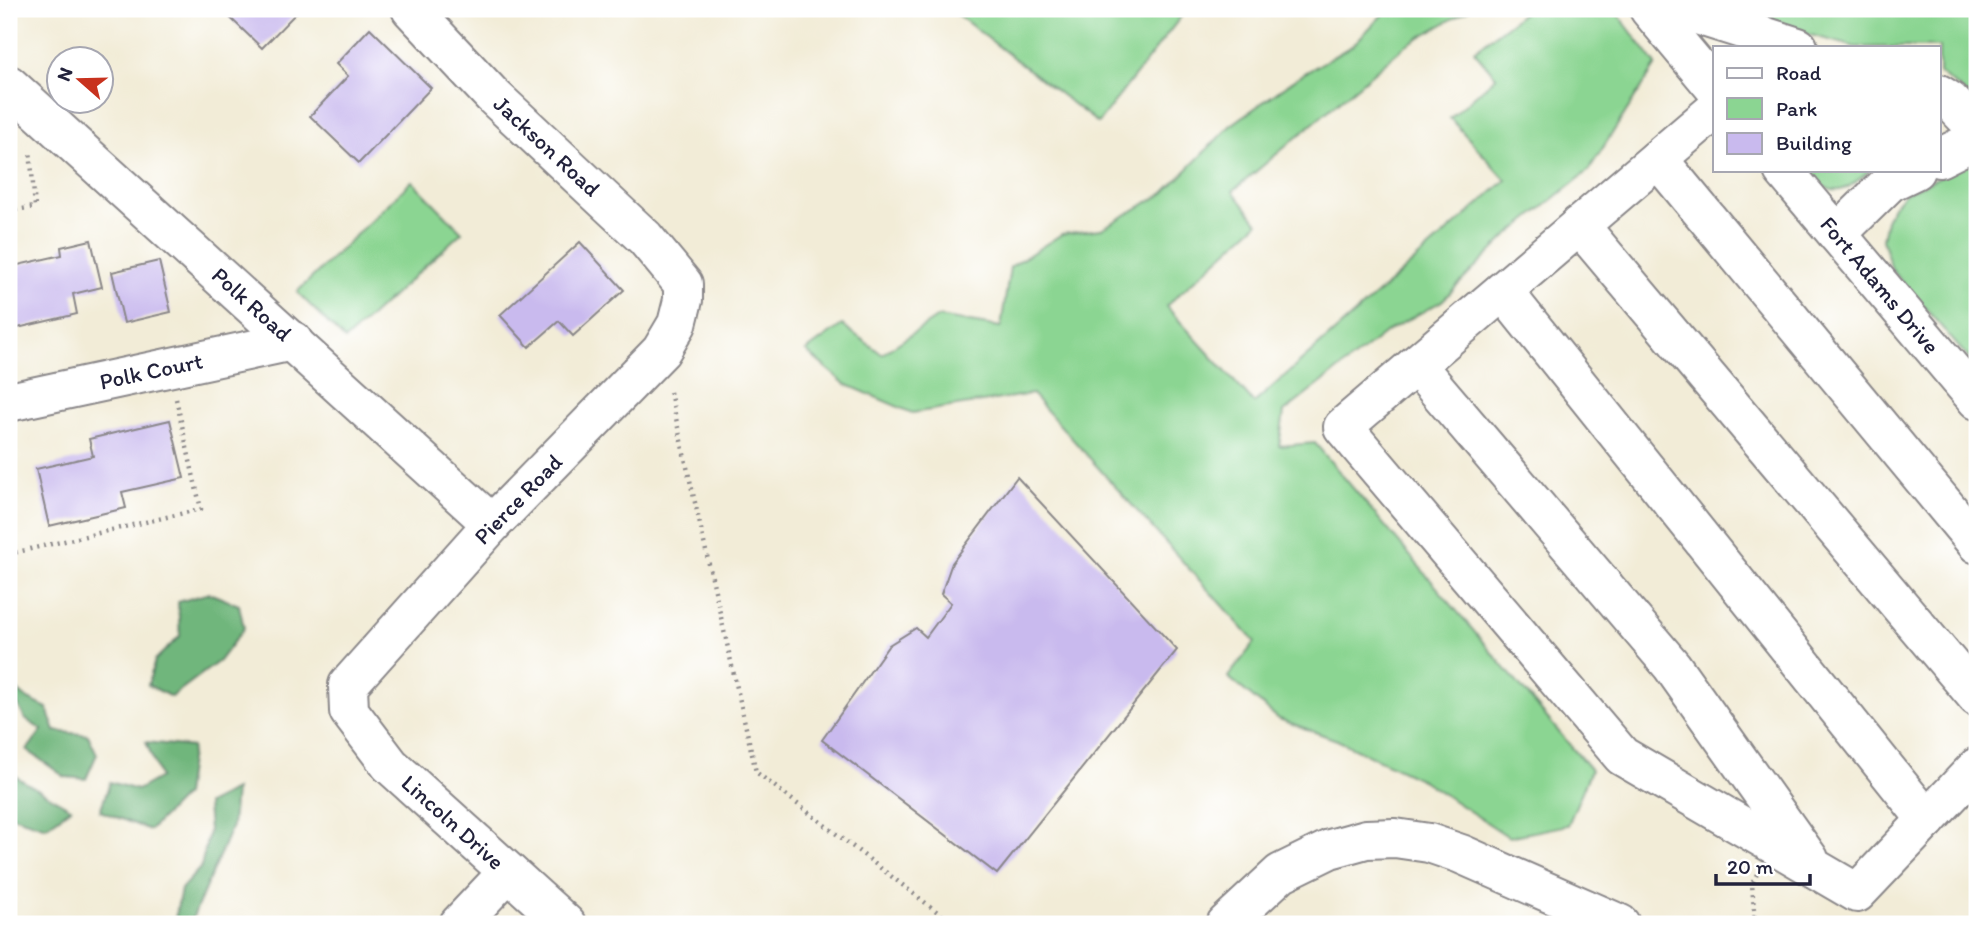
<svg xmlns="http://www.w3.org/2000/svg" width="1986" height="933" font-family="Itim,sans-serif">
<rect width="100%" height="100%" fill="#fff"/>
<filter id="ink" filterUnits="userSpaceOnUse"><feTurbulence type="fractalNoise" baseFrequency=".0143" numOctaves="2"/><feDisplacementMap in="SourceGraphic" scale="14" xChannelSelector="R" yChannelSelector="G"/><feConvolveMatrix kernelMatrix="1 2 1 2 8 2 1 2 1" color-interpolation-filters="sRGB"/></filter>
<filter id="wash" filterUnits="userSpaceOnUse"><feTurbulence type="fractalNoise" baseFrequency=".00686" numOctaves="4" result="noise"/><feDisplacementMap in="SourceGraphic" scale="28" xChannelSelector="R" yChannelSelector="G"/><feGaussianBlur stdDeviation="1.57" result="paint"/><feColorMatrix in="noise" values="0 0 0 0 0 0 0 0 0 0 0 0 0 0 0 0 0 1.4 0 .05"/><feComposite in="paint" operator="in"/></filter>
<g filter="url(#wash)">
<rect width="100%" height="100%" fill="#f2ecd7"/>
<g fill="#8bd592" stroke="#567c66" stroke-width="2">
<path d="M950 9H1187L1098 123Z"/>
<path d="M1388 9H1470L1406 45 1233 191 1258 223 1166 306 1254 403 1506 180 1450 118 1496 77 1474 51 1528 9H1614L1656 65 1588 171 1505 238 1442 301 1388 331 1284 412 1279 446 1315 443 1591 770 1568 825 1509 837 1422 780 1337 740 1279 719 1228 677 1255 642 1032 394 912 413 845 384 806 351 842 325 882 354 938 317 1001 327 1010 267 1062 234 1101 229 1164 193 1230 126 1298 77 1353 45Z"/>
<path d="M1714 9H1977V99L1968 95 1939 73V47H1855Z"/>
<path d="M1969 163H1977V368L1892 270 1882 239 1886 220 1893 206 1905 193Z"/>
<path d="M1806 170H1871C1843 193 1833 201 1806 170Z"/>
<path d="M412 181 462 232 345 340 297 292Z"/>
</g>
<g fill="#70b67c" stroke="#496c5c" stroke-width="2">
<path d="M209 593 239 605 244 628 219 661 171 697 148 685 155 660 180 636 178 602Z"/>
<path d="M9 683 28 699 47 708 55 731 88 735 97 754 86 779 65 777 27 750 42 730 25 719 9 688Z"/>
<path d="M146 742 192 747 185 795 150 830 100 811 110 782 137 790 160 777Z"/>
<path d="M9 770 18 778 71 808 46 827 9 815Z"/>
<path d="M235 790 232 826 190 924H174L181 889 201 867 209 831 207 804Z"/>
</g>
<g id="blocks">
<g fill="#c9baee">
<path d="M221 9H300L262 48Z"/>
<path d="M370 28 431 88 359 163 310 116 348 76 336 64Z"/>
<path d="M91 240 102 287 73 294 77 314 9 330V267L62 255 61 247Z"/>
<path d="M580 242 624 290 573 336 559 321 529 347 500 315Z"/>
<path d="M159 261 171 312 124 323 112 272Z"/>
<path d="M170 420 184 478 122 492 126 508 49 526 36 469 93 456 89 439Z"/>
<path d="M1017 477 1177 650 997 874 822 740 889 645 916 628 926 637 951 603 941 594 952 563Z"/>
</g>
</g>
</g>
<g filter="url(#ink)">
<use href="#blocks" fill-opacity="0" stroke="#8a8789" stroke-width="2"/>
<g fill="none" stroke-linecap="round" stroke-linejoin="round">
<g stroke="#8a8789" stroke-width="42">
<g id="minor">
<path d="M411 9 492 95 645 238 683 284V300L677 324 661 351 492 524 348 685 349 711 390 765 566 924"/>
<path d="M1649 9 1715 88"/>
<path d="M1678 9 1798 47"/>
<path d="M9 85 492 524"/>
<path d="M1939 94 1950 101 1977 129"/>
<path d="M1715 110 1343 427 1622 756 1857 893 1977 767"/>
<path d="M1939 158 1977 139"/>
<path d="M1658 159 1977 544"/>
<path d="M1783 170 1977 400"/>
<path d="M1579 225 1977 697"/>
<path d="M1837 234 1890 182 1915 170"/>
<path d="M1503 291 1927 820"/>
<path d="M1416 365 1672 666 1809 859"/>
<path d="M9 402 293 341"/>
<path d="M459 924 508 872"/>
<path d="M1226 924 1281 873 1330 849 1366 839 1395 838 1429 843 1461 854 1620 924"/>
</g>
</g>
<g stroke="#8a8789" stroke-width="4.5" stroke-dasharray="2 5" stroke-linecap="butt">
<path d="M9 211 35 207 30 150"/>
<path d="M670 392 756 772 953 924"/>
<path d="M9 554 201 509 176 399"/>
<path d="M1755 924 1752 884 1757 874"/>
</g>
<use href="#minor" stroke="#fff" stroke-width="38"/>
</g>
</g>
<g text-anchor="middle" stroke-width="5" stroke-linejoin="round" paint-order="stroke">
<g font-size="23" fill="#22223b" stroke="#fff">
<text transform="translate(547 146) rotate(43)" y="8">Jackson Road</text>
<text transform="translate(1880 285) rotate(50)" y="8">Fort Adams Drive</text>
<text transform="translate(252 304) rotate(42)" y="8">Polk Road</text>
<text transform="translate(151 371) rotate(-12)" y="8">Polk Court</text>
<text transform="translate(518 499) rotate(-46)" y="8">Pierce Road</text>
<text transform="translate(453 822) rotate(42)" y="8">Lincoln Drive</text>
</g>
</g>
<rect width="1986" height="933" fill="none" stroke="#fff" stroke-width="35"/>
<rect x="1713" y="46" width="228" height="126" fill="#ffffff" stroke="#a7a7b1" stroke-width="2"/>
<rect x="1727" y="68" width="35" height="10" fill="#ffffff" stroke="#a7a7b1" stroke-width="2"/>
<text x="1776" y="80" font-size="21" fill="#22223b">Road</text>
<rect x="1727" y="98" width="35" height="21" fill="#8bd592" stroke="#a7a7b1" stroke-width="2"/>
<text x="1776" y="116" font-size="21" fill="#22223b">Park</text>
<rect x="1727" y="133" width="35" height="21" fill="#c9baee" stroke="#a7a7b1" stroke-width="2"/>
<text x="1776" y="150" font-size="21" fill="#22223b">Building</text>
<g transform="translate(80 80) rotate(290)"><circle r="33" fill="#ffffff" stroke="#a7a7b1" stroke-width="2"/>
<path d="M0-5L12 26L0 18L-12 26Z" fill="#c8321e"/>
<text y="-10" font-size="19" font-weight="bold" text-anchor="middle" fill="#22223b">N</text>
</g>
<path d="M1716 874v10h94v-10" fill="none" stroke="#22223b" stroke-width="3.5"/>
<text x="1727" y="874" font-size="21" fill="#22223b" stroke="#ffffff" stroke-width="5" paint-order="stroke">20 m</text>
</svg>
